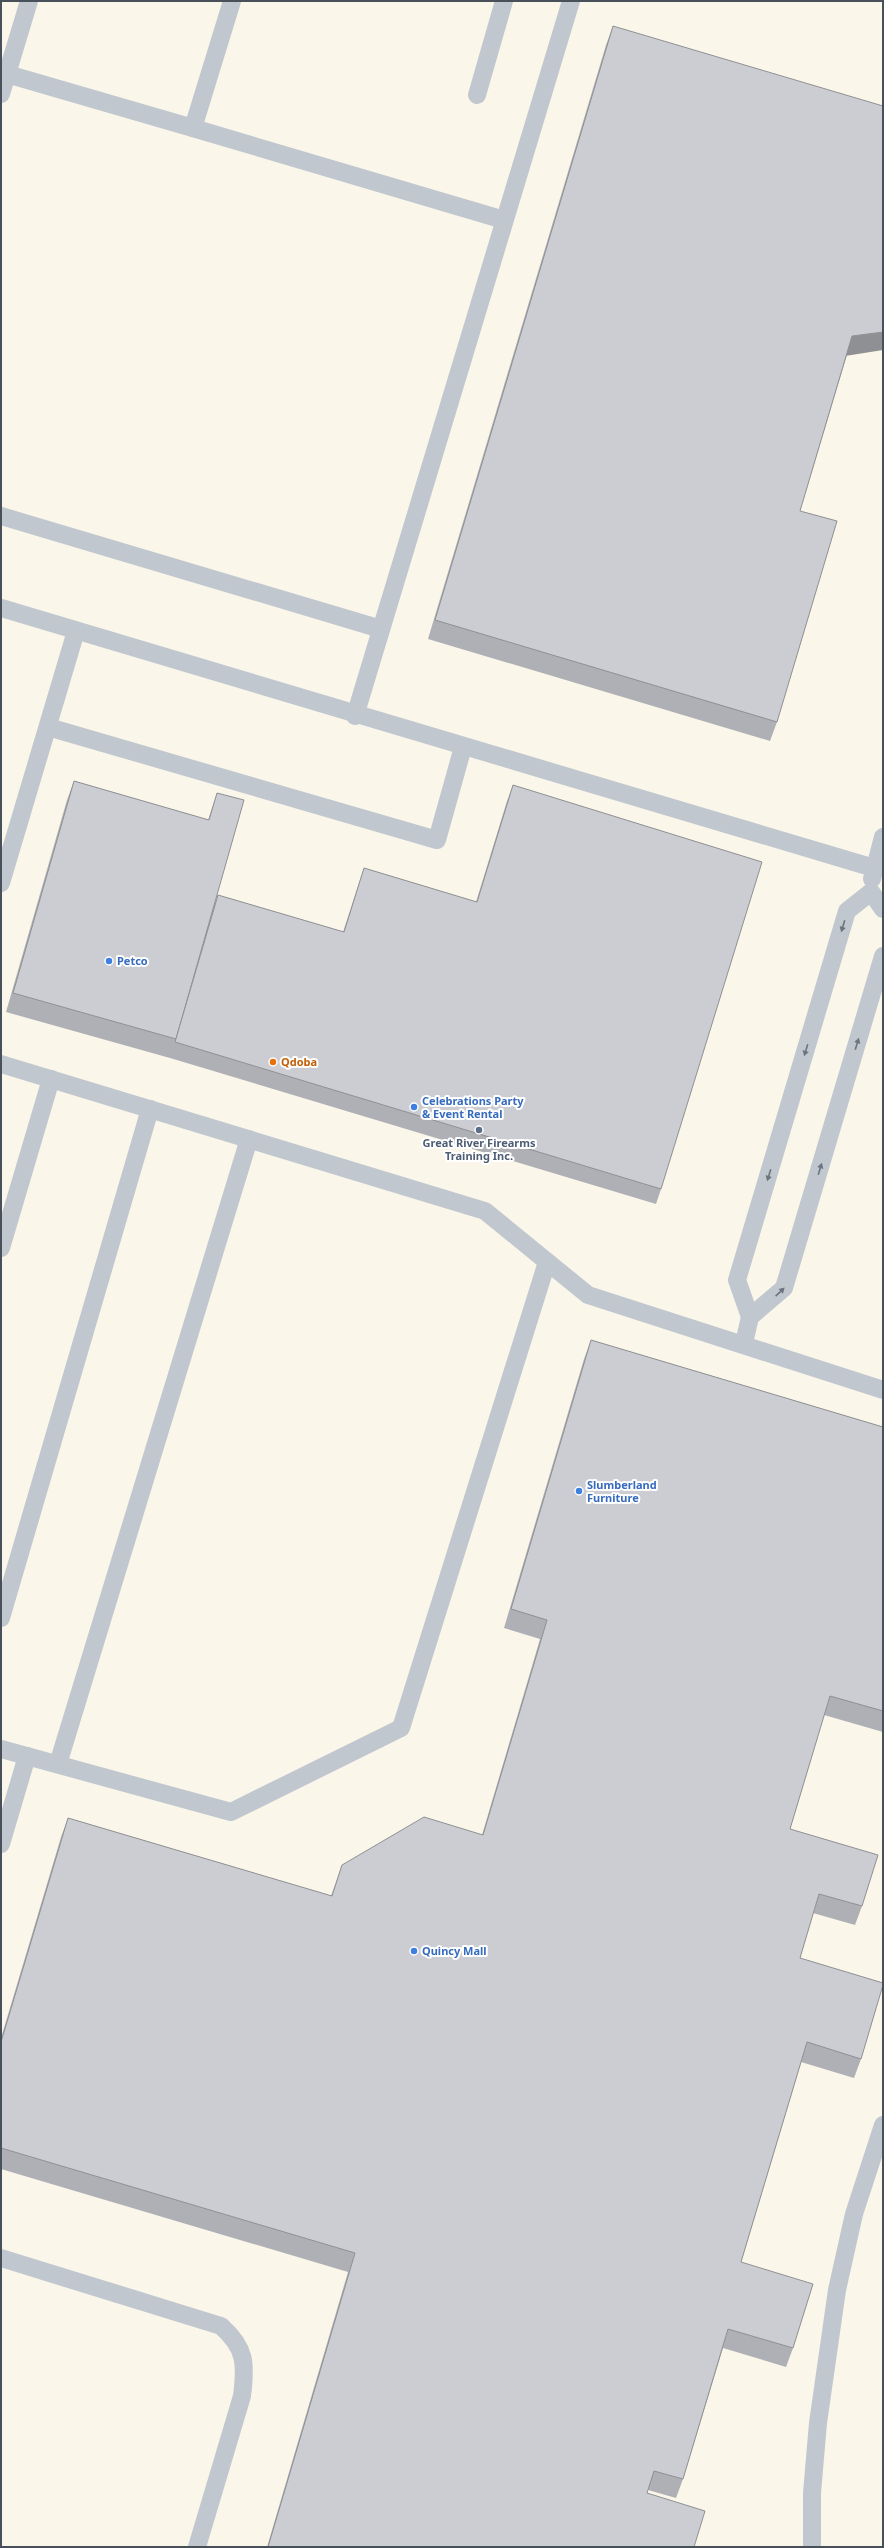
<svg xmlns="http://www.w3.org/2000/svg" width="884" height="2548" font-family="'Noto Sans',sans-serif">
<rect width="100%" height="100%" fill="#f1efee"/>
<rect fill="#faf6e9" x="1" y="1" width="882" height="2546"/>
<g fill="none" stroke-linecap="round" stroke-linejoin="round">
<g stroke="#c0c7cf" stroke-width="18">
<path d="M232 1 193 128 504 220"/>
<path d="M7 74 193 128"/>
<path d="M1 94 29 1"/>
<path d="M477 95 504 1"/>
<path d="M1 516 381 629"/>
<path d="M1 608 874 868"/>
<path d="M355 716 571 1"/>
<path d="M48 727 437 840 463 747"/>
<path d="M872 879 883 837"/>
<path d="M1 883 76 631"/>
<path d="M1 1064 485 1211 588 1295 883 1390"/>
<path d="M1 1248 51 1079"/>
<path d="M750 1317 784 1288 883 956"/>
<path d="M744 1343 750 1317 737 1280 847 911 871 892 883 909"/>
<path d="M1 1618 150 1109"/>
<path d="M1 1749 231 1812 401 1728 547 1262"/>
<path d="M58 1764 249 1139"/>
<path d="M1 1844 27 1756"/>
<path d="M1 2258 221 2326C246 2348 246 2364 242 2396L197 2547"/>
<path d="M812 2547V2493L818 2423 837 2290 854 2214 883 2125"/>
</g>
</g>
<g fill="#afb0b5">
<path d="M613 26 847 355 800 511 777 722 770 741 428 639 606 45Z"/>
<path d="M74 781 208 820 217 793 215 904 218 895 343 932 364 868 476 902 507 801 513 785 661 1189 656 1204 170 1058 6 1012 67 800Z"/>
<path d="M591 1340 883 1427V1732L824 1715 790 1829 862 1906 855 1925 813 1913 800 1958 861 2059 854 2078 801 2062 741 2262 793 2348 786 2367 723 2348 683 2479 676 2498 648 2490 647 2493 694 2547H267L348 2272 1 2169V2038L61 1837 68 1818 331 1896 342 1865 482 1835 540 1639 504 1628 584 1359Z"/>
</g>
<path fill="#8f9093" d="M883 332V350L845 356 852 336Z"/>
<g fill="#cccdd2" stroke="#8f9093">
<path d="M613 26 883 106V332L852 336 800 511 837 521 777 722 435 620Z"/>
<path d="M74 781 209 820 217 793 244 800 176 1039 13 993Z"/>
<path d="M513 785 762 862 661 1189 175 1042 218 895 344 932 364 868 477 902Z"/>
<path d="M591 1340 883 1427V1711L830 1696 790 1829 878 1855 862 1906 819 1894 800 1958 883 1983V1985L861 2059 807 2042 741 2262 813 2284 793 2348 728 2329 683 2479 654 2471 647 2493 705 2511 694 2547H268L355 2253 1 2148V2042L68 1818 332 1896 342 1865 424 1817 483 1835 547 1620 511 1609Z"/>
</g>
<defs><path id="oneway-solid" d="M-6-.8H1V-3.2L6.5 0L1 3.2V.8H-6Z"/></defs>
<g fill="#6c747d">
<use href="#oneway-solid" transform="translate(843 926) rotate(107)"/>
<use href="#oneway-solid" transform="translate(857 1044) rotate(-73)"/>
<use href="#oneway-solid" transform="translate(806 1050) rotate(107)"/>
<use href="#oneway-solid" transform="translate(820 1169) rotate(-73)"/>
<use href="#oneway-solid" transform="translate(769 1175) rotate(107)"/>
<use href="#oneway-solid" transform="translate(780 1292) rotate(-43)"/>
</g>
<g fill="#3f7fe0" stroke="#fff" stroke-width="1.5">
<circle cx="109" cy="961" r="4"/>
<circle cx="414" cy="1107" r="4"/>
<circle cx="579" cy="1491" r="4"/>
<circle cx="414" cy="1951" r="4"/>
</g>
<circle fill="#e8710a" stroke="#fff" stroke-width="1.5" cx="273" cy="1062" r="4"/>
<circle fill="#5c6f8a" stroke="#fff" stroke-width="1.5" cx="479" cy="1130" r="4"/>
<g text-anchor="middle" stroke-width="4" stroke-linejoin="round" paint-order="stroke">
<g font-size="11" font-weight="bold" fill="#366cbe" stroke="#fff" text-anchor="start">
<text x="117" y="965">Petco</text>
<text x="422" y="1105">Celebrations Party<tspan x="422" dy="13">&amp; Event Rental</tspan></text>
<text x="587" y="1489">Slumberland<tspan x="587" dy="13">Furniture</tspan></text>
<text x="422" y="1955">Quincy Mall</text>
</g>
<g font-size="11" font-weight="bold" fill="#c56008" stroke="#fff" text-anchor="start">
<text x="281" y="1066">Qdoba</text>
</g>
<g font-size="11" font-weight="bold" fill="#4e5e75" stroke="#fff">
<text x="479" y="1147">Great River Firearms<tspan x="479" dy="13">Training Inc.</tspan></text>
</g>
</g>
<rect width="884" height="2548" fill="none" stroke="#48505a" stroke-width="4"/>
</svg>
